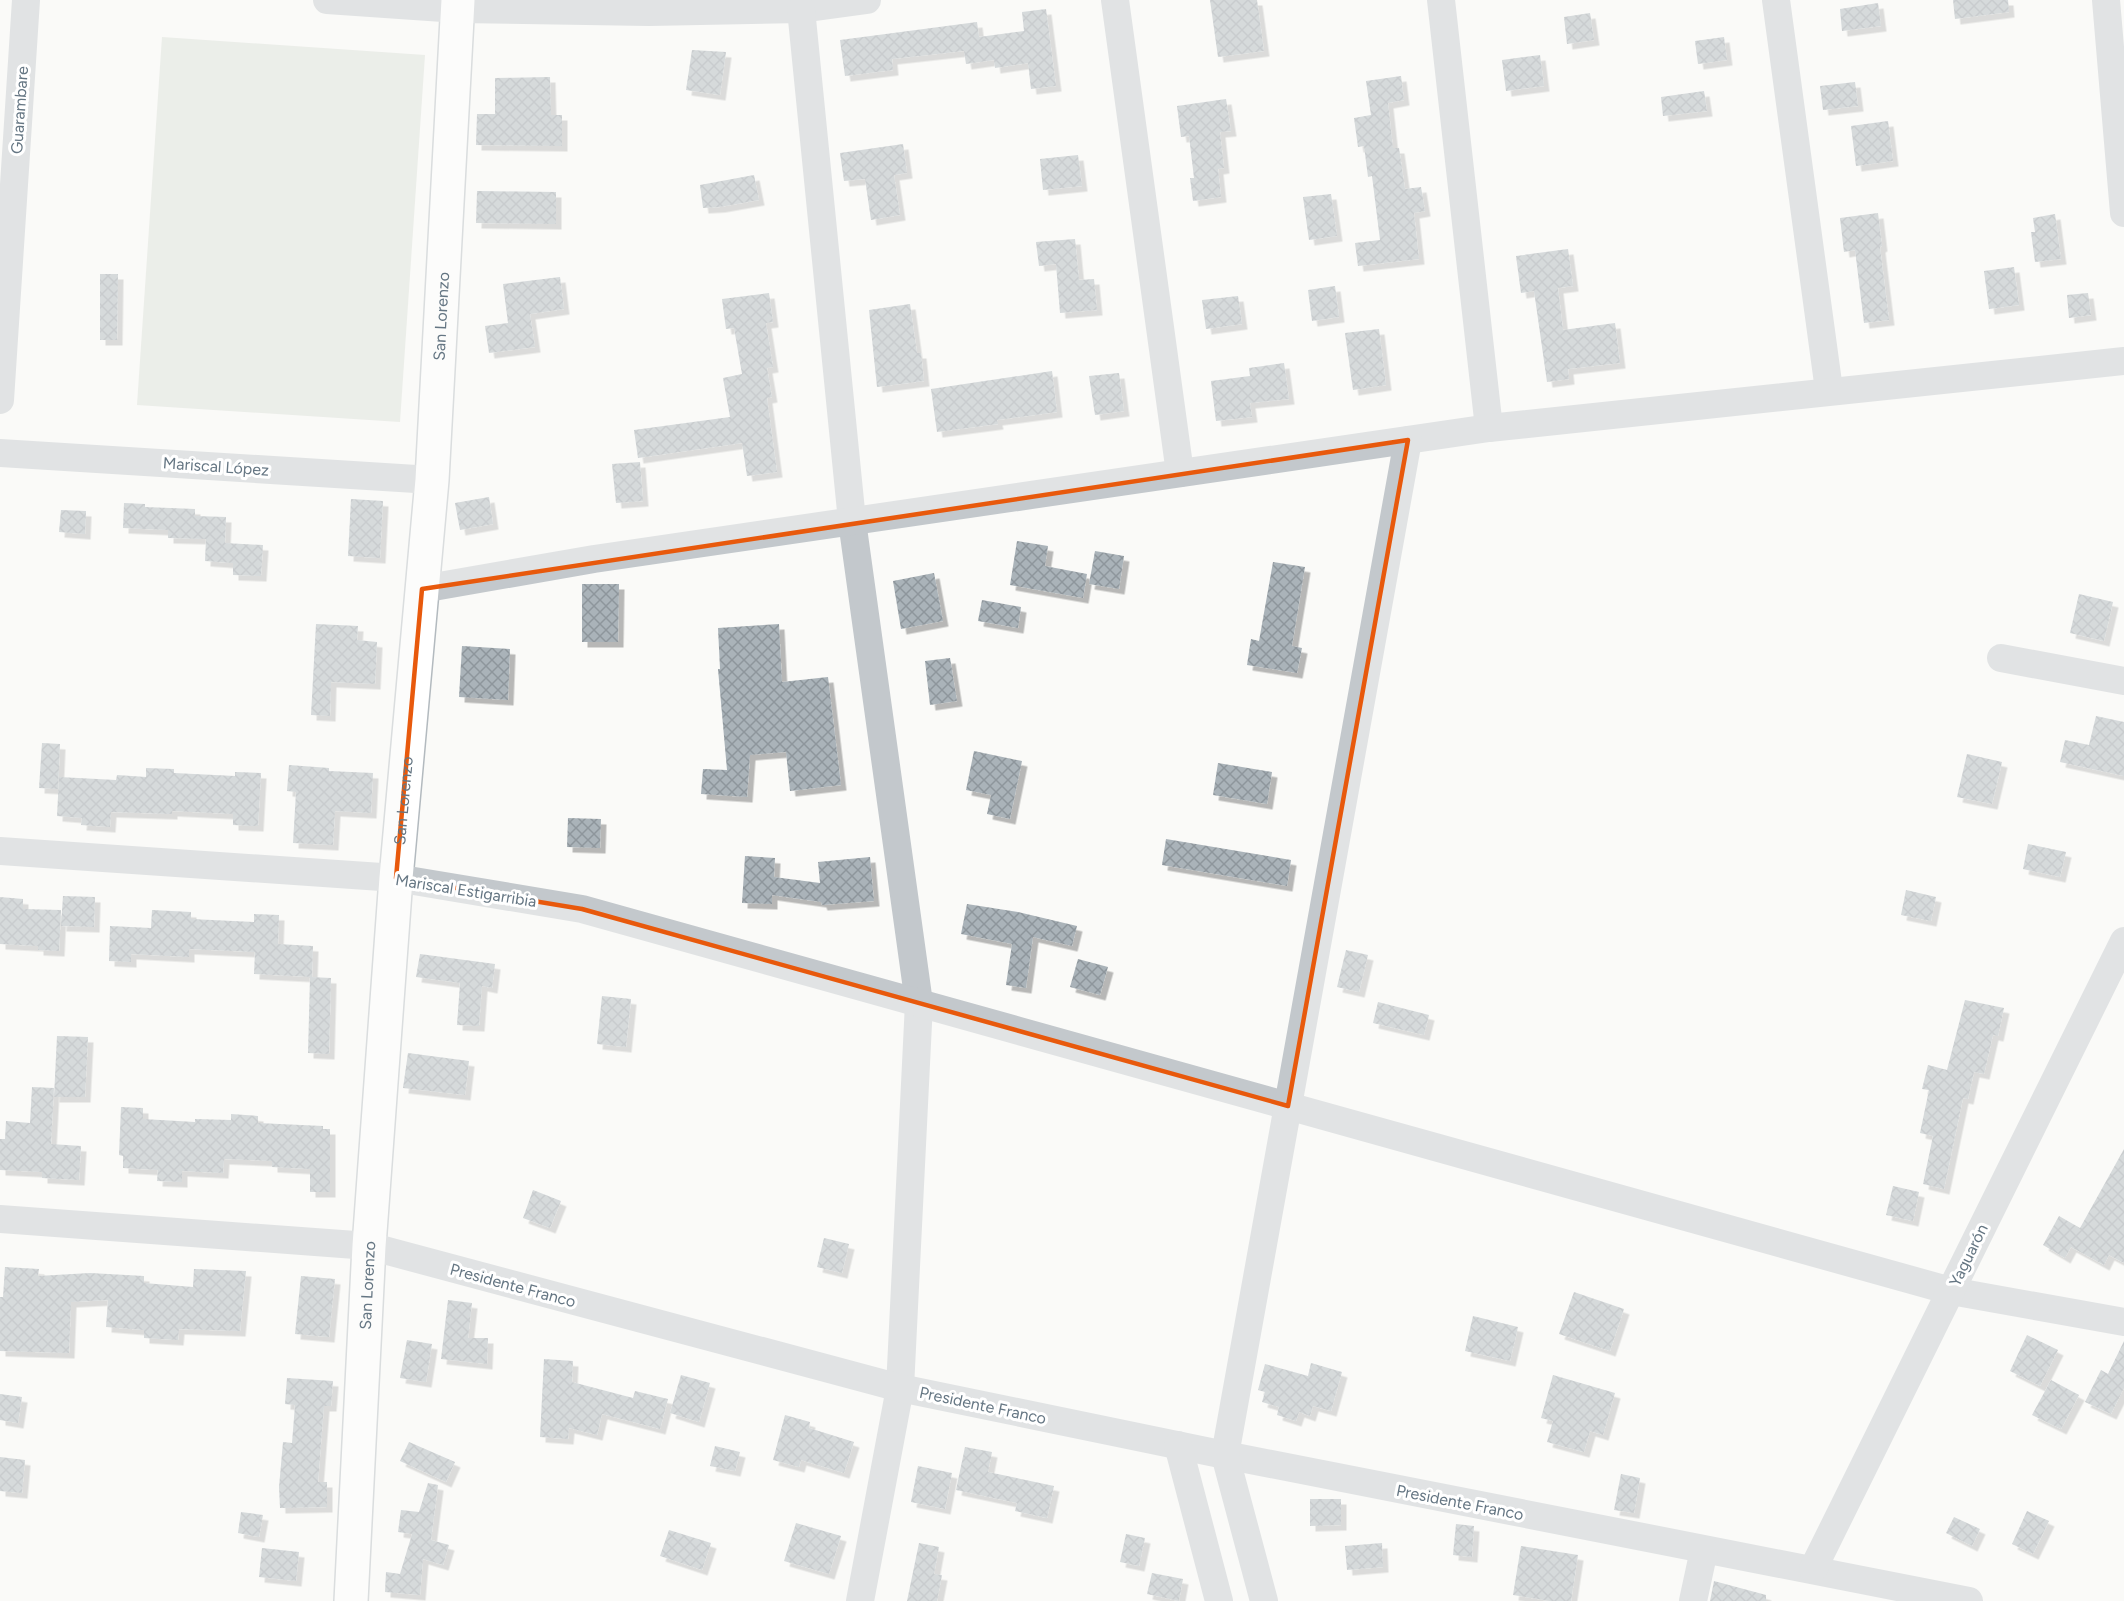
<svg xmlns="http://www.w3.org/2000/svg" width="2124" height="1601" font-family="Figtree,sans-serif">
<defs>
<pattern id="building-cross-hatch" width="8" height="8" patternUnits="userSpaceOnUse" patternTransform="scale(1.5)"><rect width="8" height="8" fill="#aab3b9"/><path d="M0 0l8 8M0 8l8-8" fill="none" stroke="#8e969c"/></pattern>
<filter id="shadow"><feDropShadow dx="5.5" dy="5.5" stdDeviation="0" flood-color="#0004"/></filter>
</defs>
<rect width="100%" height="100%" fill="#fafaf8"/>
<path fill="#dadfd7" d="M162 37 425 55 400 422 137 405Z"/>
<g fill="url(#building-cross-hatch)" filter="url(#shadow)">
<path d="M1210 0H1257L1264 51 1218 57Z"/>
<path d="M1953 0H2008L2009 12 1955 19Z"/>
<path d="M1878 3 1881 26 1842 31 1840 9Z"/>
<path d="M1046 9 1056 86 1031 89 1028 63 995 68 994 60 966 64 964 51 892 59 893 70 845 76 840 40 977 22 979 37 1024 31 1022 12Z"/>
<path d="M1590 13 1594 40 1567 44 1564 17Z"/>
<path d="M1724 37 1727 60 1698 64 1695 41Z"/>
<path d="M692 50 726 52 720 95 686 90Z"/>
<path d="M1540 55 1544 86 1506 91 1502 60Z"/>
<path d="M1401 76 1404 100 1388 103 1393 148H1399L1405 189 1421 187 1425 211 1414 213 1419 259 1358 266 1355 243 1380 240 1372 176 1368 177 1364 146 1358 147 1354 118 1371 115 1366 81Z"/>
<path d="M550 77 551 115H562V146L476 145 477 114H495V78Z"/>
<path d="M1855 82 1858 106 1823 110 1820 86Z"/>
<path d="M1704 91 1707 111 1663 116 1661 97Z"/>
<path d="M1226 99 1231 131 1220 132 1224 168 1218 169 1221 197 1193 201 1190 178H1194L1189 136 1181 137 1177 106Z"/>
<path d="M1888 121 1893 161 1856 166 1851 126Z"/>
<path d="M903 144 907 173 894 175 900 215 871 220 865 179 844 181 840 153Z"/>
<path d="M1078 155 1082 186 1043 190 1040 159Z"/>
<path d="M754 175 759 200 720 207 703 208 700 185Z"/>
<path d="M477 191 556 192V224L476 223Z"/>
<path d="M1331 194 1337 236 1309 240 1303 197Z"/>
<path d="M1878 213 1882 246 1880 247 1889 320 1864 323 1855 250 1844 252 1840 218Z"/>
<path d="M2055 214 2061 259 2035 262 2031 232H2035L2033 218Z"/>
<path d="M1075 239 1079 280 1094 279 1097 310 1060 313 1056 264 1039 266 1036 242Z"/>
<path d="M1568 249 1573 286 1558 288 1563 330 1615 323 1620 363 1568 369 1569 379 1547 382 1534 291 1521 293 1516 256Z"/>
<path d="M2014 267 2019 305 1989 309 1984 271Z"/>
<path d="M100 274H118L117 340H100Z"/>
<path d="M560 277 564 309 530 314 535 347 489 353 485 326 508 323 503 284Z"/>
<path d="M1335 286 1339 317 1312 321 1308 290Z"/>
<path d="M769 293 773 322 766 323 773 367 767 368 772 397 767 398 777 472 747 476 742 443 638 458 634 430 730 417 723 378 742 374 734 328 726 329 722 299Z"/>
<path d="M2088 293 2091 315 2069 318 2067 295Z"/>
<path d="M1238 296 1242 324 1206 329 1202 300Z"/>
<path d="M910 304 917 353H921L924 381 877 387 869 310Z"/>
<path d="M1379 329 1386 385 1353 390 1345 333Z"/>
<path d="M1284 363 1289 399 1250 403 1252 417 1216 421 1211 381 1250 376 1249 368Z"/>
<path d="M1052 371 1057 412 997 420 998 424 937 432 931 389Z"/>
<path d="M1119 373 1124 411 1095 415 1089 376Z"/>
<path d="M640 462 643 501 616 503 612 464Z"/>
<path d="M489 497 493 524 460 530 455 503Z"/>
<path d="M351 499 383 501 380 558 348 556Z"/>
<path d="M124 503 145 504V507L195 509V516L226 517 225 543 263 545 261 576 233 575V563L205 561 206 539 168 538V530L123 528Z"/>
<path d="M61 510 86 511 85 534 59 532Z"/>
<path d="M1017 541 1048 546 1045 566 1087 574 1083 598 1010 585Z"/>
<path d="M1095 551 1124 556 1119 589 1089 584Z"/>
<path d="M1273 562 1305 567 1292 646 1302 648 1297 673 1247 665 1251 639 1259 641Z"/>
<path d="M934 573 943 621 901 629 893 581Z"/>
<path d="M582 584H619L618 642H582Z"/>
<path d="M2079 594 2113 602 2104 641 2070 633Z"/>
<path d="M982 600 1021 607 1018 628 978 621Z"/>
<path d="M316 624 358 626 357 640 377 642 375 684 331 682 330 716 311 715Z"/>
<path d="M779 624 782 682 828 677 841 785 790 791 786 752 750 755 747 797 701 794 703 769 727 770 718 669H720L718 628Z"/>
<path d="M462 646 510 649 508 700 459 697Z"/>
<path d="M950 658 957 701 930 705 925 661Z"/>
<path d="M2096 716 2124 722V776L2060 762 2065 740 2089 745Z"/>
<path d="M42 743 60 744 58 789 39 788Z"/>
<path d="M974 751 1022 761 1010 819 987 814 991 795 966 790Z"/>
<path d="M1967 754 2002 762 1992 804 1957 797Z"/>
<path d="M1218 763 1272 772 1267 804 1213 795Z"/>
<path d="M289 765 329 768V771L373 773 371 813 335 811 333 845 293 843 296 792 287 791Z"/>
<path d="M146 768 174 769V773L235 776V772L261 773 258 826 233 825V814L172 811V814L111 812 110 827 81 825 82 818 57 816 59 777 116 780 117 775 146 777Z"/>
<path d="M568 818 601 819 600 848 567 847Z"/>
<path d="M1166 839 1291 860 1287 886 1162 865Z"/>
<path d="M2028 844 2066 852 2060 877 2023 869Z"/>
<path d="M745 856 775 858 774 877 820 883 818 862 870 857 874 901 822 905 821 902 772 895V904L742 903Z"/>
<path d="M1906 890 1936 897 1931 921 1901 915Z"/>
<path d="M63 896 95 897 94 927 61 926Z"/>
<path d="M0 897 23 899V909L61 910 59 951 38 950V946L0 944Z"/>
<path d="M967 904 1018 912 1077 926 1072 946 1033 937 1026 988 1006 985 1012 944 961 934Z"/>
<path d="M152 910 191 912V919L254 922V914L279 915 278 944 313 946 312 977 254 974 255 952 189 949V957L131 954V962L109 961 110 926 151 928Z"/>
<path d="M1346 950 1368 955 1359 992 1337 987Z"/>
<path d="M420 954 495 964 492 988 482 986 479 1026 457 1025 460 983 416 977Z"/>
<path d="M1078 959 1108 967 1100 995 1070 987Z"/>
<path d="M310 977 331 978 329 1054 308 1053Z"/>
<path d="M602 996 631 999 626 1047 597 1044Z"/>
<path d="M1965 1000 2004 1008 1998 1036 1993 1035 1984 1074 1974 1072 1968 1099 1963 1098 1944 1189 1923 1184 1933 1136 1920 1133 1929 1090 1922 1089 1928 1065 1947 1070Z"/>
<path d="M1378 1002 1429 1015 1424 1035 1373 1023Z"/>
<path d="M57 1036 88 1037 85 1097H54Z"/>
<path d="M408 1053 469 1061 465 1095 403 1088Z"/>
<path d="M32 1087 54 1088 51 1144 81 1146 79 1180 42 1178V1172L0 1170V1139H5L6 1121 30 1123Z"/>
<path d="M121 1107 143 1108V1119L195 1122V1119L231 1120V1114L258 1116V1123L323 1126V1129H330V1192H310V1169L272 1167V1161L224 1159 223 1173 182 1171V1182L157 1181 158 1170 123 1168V1156L119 1155Z"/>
<path d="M2124 1149V1263L2109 1255 2104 1265 2071 1247 2065 1258 2043 1245 2059 1216 2080 1228Z"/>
<path d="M1893 1186 1919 1192 1913 1221 1886 1215Z"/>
<path d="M533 1190 561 1201 550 1228 523 1218Z"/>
<path d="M824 1238 849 1244 842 1273 817 1267Z"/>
<path d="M5 1267 39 1269 38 1276 90 1273 144 1276V1283L193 1287 194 1269 246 1271 240 1331 179 1329 178 1340 144 1338V1330L106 1327 108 1300 71 1302 69 1353 0 1351V1297H3Z"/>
<path d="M301 1276 335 1279 329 1337 295 1334Z"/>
<path d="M1574 1292 1624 1309 1610 1351 1559 1334Z"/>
<path d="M448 1300 472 1303 468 1338H488L487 1364 441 1359Z"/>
<path d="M1473 1316 1518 1327 1510 1361 1465 1351Z"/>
<path d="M2027 1335 2058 1350 2040 1386 2010 1371Z"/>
<path d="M407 1340 432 1344 426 1382 400 1378Z"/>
<path d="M2124 1341V1388L2111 1414 2085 1402 2101 1370 2108 1374Z"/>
<path d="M544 1359 573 1361 572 1382 633 1398 635 1391 668 1399 660 1429 602 1414 597 1435 569 1428 568 1439 540 1437Z"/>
<path d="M1311 1363 1342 1372 1331 1411 1313 1406 1310 1416 1299 1412 1296 1421 1277 1415 1279 1407 1262 1402 1265 1392 1258 1390 1265 1364 1308 1376Z"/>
<path d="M681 1375 710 1383 699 1422 670 1413Z"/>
<path d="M1553 1375 1615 1393 1603 1435 1590 1431 1584 1452 1547 1442 1553 1421 1541 1418Z"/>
<path d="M287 1378 333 1381 331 1406H324L318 1482H327V1507L280 1508 279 1487 283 1442 292 1443 295 1405 285 1404Z"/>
<path d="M2051 1380 2079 1395 2061 1429 2032 1415Z"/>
<path d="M0 1394 22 1397 18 1423 0 1420Z"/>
<path d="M785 1415 810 1422 809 1428 854 1442 844 1473 801 1460 799 1467 773 1460Z"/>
<path d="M409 1442 455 1462 446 1482 400 1461Z"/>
<path d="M715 1446 740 1452 735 1471 710 1466Z"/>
<path d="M965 1447 992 1452 988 1472 1054 1486 1047 1518 1015 1511 1017 1503 956 1490Z"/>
<path d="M0 1457 25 1460 22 1493 0 1491Z"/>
<path d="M918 1466 952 1473 945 1509 911 1502Z"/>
<path d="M1621 1474 1640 1478 1634 1513 1614 1510Z"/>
<path d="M428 1483 438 1485 431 1540 449 1545 443 1565 423 1559 420 1595 385 1592 386 1572 400 1574 412 1534 398 1532 401 1510 419 1512Z"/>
<path d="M1310 1499H1341V1525L1310 1526Z"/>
<path d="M2027 1511 2049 1521 2033 1554 2012 1544Z"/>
<path d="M241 1512 263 1515 259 1537 238 1533Z"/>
<path d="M1954 1517 1980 1529 1972 1546 1946 1533Z"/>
<path d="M796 1523 841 1536 829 1574 784 1561Z"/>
<path d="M1456 1524 1474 1526 1472 1557 1453 1555Z"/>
<path d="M669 1530 711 1543 702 1570 660 1556Z"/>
<path d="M1126 1534 1145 1538 1139 1566 1120 1562Z"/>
<path d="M919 1543 939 1547 934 1574 942 1575 937 1601H907Z"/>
<path d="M1382 1543 1383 1567 1347 1570 1345 1546Z"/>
<path d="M1521 1546 1578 1555 1571 1601H1550L1513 1595Z"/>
<path d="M262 1548 299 1552 296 1581 259 1577Z"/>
<path d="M1152 1573 1183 1579 1179 1601 1147 1594Z"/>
<path d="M1714 1581 1766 1595V1601H1710Z"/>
</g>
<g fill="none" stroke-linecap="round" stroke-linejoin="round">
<g stroke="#b3babf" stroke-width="36">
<g id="secondary">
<path id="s1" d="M351 1601 369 1246 396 878 432 480 458 0"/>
</g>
</g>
<g stroke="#c3c8cc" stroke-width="28">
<path d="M327 0 458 9 649 12 801 9 867 0"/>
<path d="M1115 0 1180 473"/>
<path d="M1441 0 1489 428"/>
<path d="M1776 0 1829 390"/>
<path d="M2106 0 2124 213"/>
<path d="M801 9 852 521 919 1003 900 1388 860 1601"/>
<path d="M0 400 26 0"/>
<path d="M0 453 432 480"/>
<path d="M422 589 594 559 1489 428 2124 361"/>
<path d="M2001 658 2124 681"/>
<path d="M0 851 396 878 582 909 1951 1291 2124 1322"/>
<path d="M0 1219 369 1246 900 1388 1225 1455 1969 1601"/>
<path d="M1178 1445 1219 1601"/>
<path d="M1813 1569 2124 941"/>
<path d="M1264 1601 1225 1455 1408 440"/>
<path d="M1693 1601 1704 1550"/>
</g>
<use href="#secondary" stroke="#fff" stroke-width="33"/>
</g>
<path d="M0 0H2124V1601H0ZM1408 440 1288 1106 582 909 396 878 422 589Z" fill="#fafaf8" fill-opacity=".55" fill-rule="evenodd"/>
<path fill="none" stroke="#e8590c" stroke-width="4.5" stroke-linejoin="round" d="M1408 440 1288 1106 582 909 396 878 422 589Z"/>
<g text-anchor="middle" stroke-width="6" stroke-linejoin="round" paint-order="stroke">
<g font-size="16" fill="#657683" stroke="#fff">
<text transform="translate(19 110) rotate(-86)" y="6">Guarambare</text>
<text dy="6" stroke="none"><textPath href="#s1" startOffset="1288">San Lorenzo</textPath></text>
<text transform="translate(216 466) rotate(4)" y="6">Mariscal López</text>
<text dy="6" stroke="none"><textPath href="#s1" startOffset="802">San Lorenzo</textPath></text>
<text transform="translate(466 890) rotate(9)" y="6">Mariscal Estigarribia</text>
<text transform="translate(1968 1255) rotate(-64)" y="6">Yaguarón</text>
<text dy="6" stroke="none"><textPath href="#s1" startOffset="316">San Lorenzo</textPath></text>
<text transform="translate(513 1285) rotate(15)" y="6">Presidente Franco</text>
<text transform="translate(983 1405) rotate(12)" y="6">Presidente Franco</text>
<text transform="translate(1460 1502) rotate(11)" y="6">Presidente Franco</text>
</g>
</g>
</svg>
